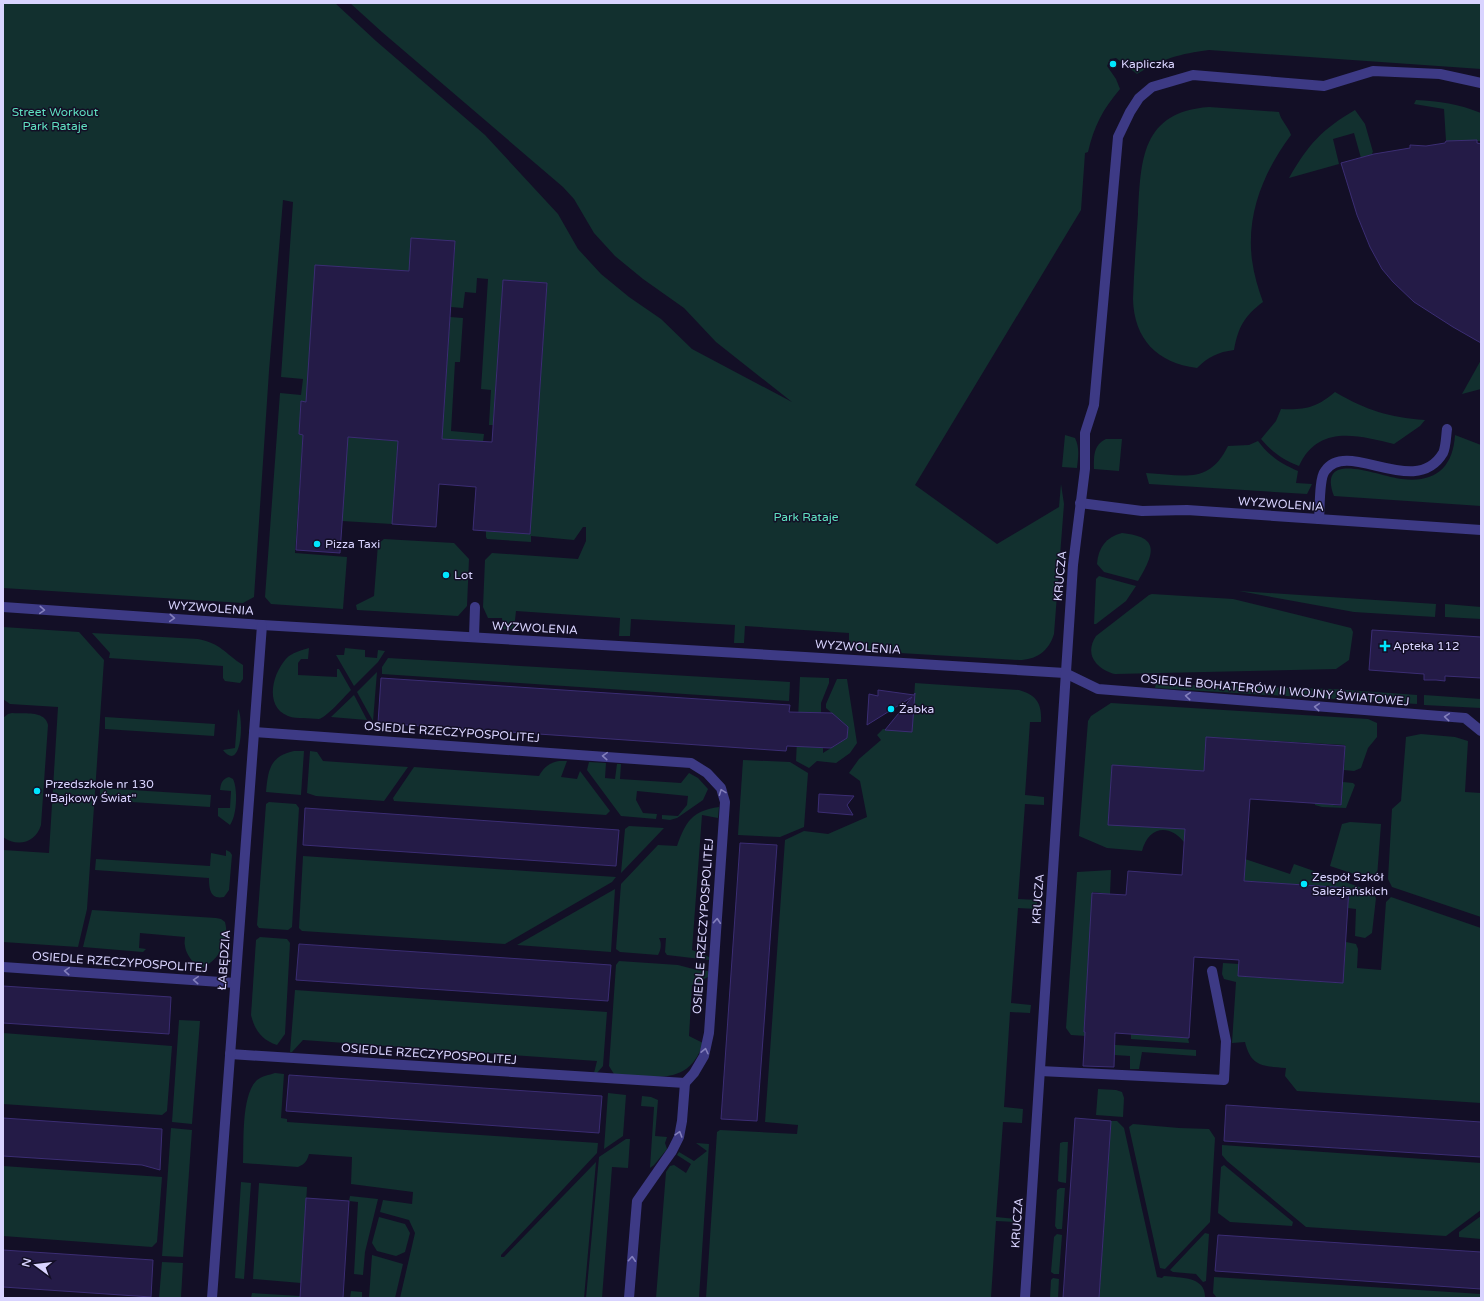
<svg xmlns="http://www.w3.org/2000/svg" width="1484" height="1301" font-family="'Varela Round',sans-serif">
<rect width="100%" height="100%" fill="#130f26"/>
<g fill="#12302f">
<path d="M3 3H335L376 41 485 135 558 214 578 249 601 274 629 297 661 319 692 349 792 402 716 342 684 308 643 279 615 256 594 233 574 199 563 187 382 32 350 3H1481V69L1209 50C1180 54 1163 58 1137 74L1116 58 1110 59 1107 66 1116 79 1120 89C1103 109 1094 126 1088 152L1085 153 1081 210 915 485 997 544 1059 507 1061 484 1064 504 1054 634C1049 651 1036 660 1019 660L849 650V633L745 626 744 643H734L735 625 631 619 630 636H619L620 618 516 611 514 629H503L502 618H488L483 607 485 560 492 553 578 559 586 541V527H583L574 540 531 536V542L487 539 486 537V531L530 533 547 283 503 280 493 425H489L491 390 481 389 488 279 477 278 476 293 465 292 463 308 451 307 455 241 409 271 317 402H301L299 434 303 435 295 553 347 557 343 609 271 604 265 597 280 393 301 395 303 379 281 377 293 202 283 200 269 371 254 597 243 603 3 588Z"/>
<path d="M1416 100C1439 101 1459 104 1481 113V141H1446L1444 109 1414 104Z"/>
<path d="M1209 107 1279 112C1281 121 1288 126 1291 135 1264 171 1246 214 1252 260 1254 275 1258 288 1263 302 1244 316 1238 328 1234 350 1218 352 1208 357 1197 368 1157 363 1134 339 1133 299 1134 271 1136 242 1138 214 1141 160 1141 112 1209 107Z"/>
<path d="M1355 110 1365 124 1373 152 1372 153 1373 155 1361 158 1354 133 1333 139 1339 164 1289 178C1308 145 1321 130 1355 110Z"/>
<path d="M450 317 463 318 460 362H455L451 431 484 434 483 442 442 439Z"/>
<path d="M1481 360V389L1462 394Z"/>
<path d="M1335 392C1368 411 1388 417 1425 420L1420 426 1394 444C1358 435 1318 424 1299 466 1283 460 1272 452 1261 439L1276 421 1281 409C1305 410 1316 408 1335 392Z"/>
<path d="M1065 435 1075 438C1080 448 1078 458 1077 468L1062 467Z"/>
<path d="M1455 435 1481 445V506L1334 496C1316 448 1380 477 1402 479 1435 483 1453 468 1455 435Z"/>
<path d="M347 437 398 441 392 524 342 521Z"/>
<path d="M1106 439H1122L1119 471 1094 469C1094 457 1093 445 1106 439Z"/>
<path d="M1258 441C1269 456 1281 464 1298 471L1296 483 1312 484 1307 494 1149 484 1146 473C1183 475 1209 485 1228 446L1249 445Z"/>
<path d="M1122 533C1162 537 1153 555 1138 581L1104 572 1097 564C1098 548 1106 537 1122 533Z"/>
<path d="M384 539 454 543 469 559 467 606 458 616 357 610 356 605 374 596 378 544Z"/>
<path d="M1099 576 1136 586 1126 601 1096 624H1094L1096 579Z"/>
<path d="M1239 591 1436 604 1435 617 1354 612Z"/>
<path d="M1152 594 1233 599 1351 628 1353 632 1349 660 1336 669 1115 674C1096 669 1084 654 1096 636L1149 595Z"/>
<path d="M1445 604 1481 607V619L1445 617Z"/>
<path d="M3 627 79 632 104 660 87 909 78 947 3 942V850L49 853 58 707 10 704 3 699Z"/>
<path d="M92 633 198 639C222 644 224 653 243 665V679L240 683 225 681 223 678V666L109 658 110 653Z"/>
<path d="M309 648 308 659H301L298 663V675L337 677V669H339L351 690C344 697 327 717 319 719 314 719 308 718 303 718 298 718 293 718 288 716 263 706 273 670 289 656 295 652 302 650 309 648Z"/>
<path d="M345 648 365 650V657L377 658 378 650 385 651 378 662 354 686 336 655H344Z"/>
<path d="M388 658 790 682 789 701 382 674V667Z"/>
<path d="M377 672 373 721 357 692Z"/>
<path d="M800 677 829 678V683L821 703V713H817L815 747 823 748V753L847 738 848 727 826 708V704L837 679H847L857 743 850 753 836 763 817 761 809 768 796 761Z"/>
<path d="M915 683 1019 690C1037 695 1042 704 1041 722H1030L1025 795 1044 797V805L1025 804 1018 899 1037 900V909L1018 908 1011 1003 1031 1005 1030 1013 1010 1012 1004 1107 1023 1109 1022 1123 1003 1122 996 1217 1016 1219V1222L996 1221 991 1298H706L717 1132 720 1130 797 1134 798 1125 765 1122 785 840 804 831 828 834 867 817 860 781 849 773 859 759 881 740 877 735 883 729 912 731Z"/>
<path d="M1156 684 1333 689 1417 695V704L1155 688Z"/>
<path d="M354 695 367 720 331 717Z"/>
<path d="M1424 695 1481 699V708L1424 705Z"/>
<path d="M1111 703 1368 719 1377 723V737L1368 748 1361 768 1354 771 1344 770 1345 745 1207 737V736L1204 771 1113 766 1112 764 1108 825 1109 824 1201 830 1200 843 1184 842C1169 823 1148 827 1142 851L1107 848 1079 836 1088 721 1091 716Z"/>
<path d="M238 709C244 718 242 774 223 750L235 748Z"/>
<path d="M12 713C24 714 45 710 48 725L41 825C36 842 18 848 3 837V718L8 714Z"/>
<path d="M105 717 215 724 214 736 105 729Z"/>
<path d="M1421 734 1455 737 1468 741 1465 792 1481 793V917L1392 887 1388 879 1392 809 1401 801 1406 737Z"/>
<path d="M294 751H304L301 795 266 792C268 770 270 756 294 751Z"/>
<path d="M310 751 317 752 323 761 408 767 384 801 316 796 307 793Z"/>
<path d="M743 760 790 762 808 773 804 827 780 837 738 835Z"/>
<path d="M559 761H567L561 777 577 779 580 771 610 811 606 815 394 801 393 798 414 767 539 776C544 767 549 763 559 761Z"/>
<path d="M589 762 606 763 605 778 615 779 617 764H621L620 779 681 783 689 773 698 778 708 789 703 800 677 818 670 820 662 819V815L678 816 687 805 688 796 637 791 636 800 643 813 657 814 656 819 621 816 587 770Z"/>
<path d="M229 777 233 779C238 789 237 816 230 825L218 816V808H230L231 791 220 790C221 783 222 779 229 777Z"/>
<path d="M1343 782 1353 783 1355 785 1346 808 1322 807 1315 805V803L1341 806Z"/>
<path d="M100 788 211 795 210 807 100 800Z"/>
<path d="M269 802 296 804 299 808 292 927 288 930 259 928 257 925 266 804Z"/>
<path d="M719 807 718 818 702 815 692 950 709 957V960L667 955 665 952 666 938H659C662 943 661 950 658 955L620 952 616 949 621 884 658 845 677 846C686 821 692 811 719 807Z"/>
<path d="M1350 822 1381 824 1377 877 1372 880 1330 866 1342 824Z"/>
<path d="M629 826 664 828 621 873 625 829Z"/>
<path d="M226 850 230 852 232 855 229 890 224 897C210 900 209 888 209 878L95 870 96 859 210 866 211 853 226 856Z"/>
<path d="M303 856 616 877 612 882 505 944 302 931 299 928Z"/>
<path d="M1245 859 1290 874 1294 864 1371 891 1376 898 1372 933 1365 938 1355 936 1356 909 1348 908 1349 888 1244 881Z"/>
<path d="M1111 870 1110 894 1093 892 1084 1032 1101 1037 1071 1035 1066 1028 1077 872Z"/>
<path d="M615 889 611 952 517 945Z"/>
<path d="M1391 897 1481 928V1103L1297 1091 1285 1076 1286 1068C1263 1066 1251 1067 1245 1042L1232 1043 1236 982 1224 979 1222 974 1223 963 1239 964 1238 976 1343 983 1346 942 1356 944 1358 949 1357 968 1381 970 1386 902Z"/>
<path d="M92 910 216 918 221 919 225 922C230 940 219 959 204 967 195 967 186 955 185 946 184 943 185 939 185 937L140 933 139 948 146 949 143 952 83 947Z"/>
<path d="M260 937 287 939 290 943 285 1034 277 1045C262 1040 255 1031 251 1015L256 940Z"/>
<path d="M619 961 678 965 697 970 708 971V977L692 985 689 1036 703 1043C689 1088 651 1076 614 1074L609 1066 616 965Z"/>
<path d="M295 990 607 1012 603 1066 597 1073H594L597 1061 303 1040 292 1052H290Z"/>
<path d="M179 1020 200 1021 192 1124 172 1122Z"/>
<path d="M3 1033 172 1046 167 1111 162 1115 3 1104Z"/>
<path d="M1131 1034 1188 1038 1189 1043 1131 1039Z"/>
<path d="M1084 1043 1196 1050V1056L1142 1052 1139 1069H1130V1056L1084 1053Z"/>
<path d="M275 1073 284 1074 281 1118 287 1119V1122L598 1143 597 1153 501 1255V1257H504L596 1162 584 1298H400L415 1233 409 1220 380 1212 383 1200 412 1204 413 1192 351 1184 352 1157 309 1154C307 1161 305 1164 298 1167L243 1163C244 1142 241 1095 257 1080 262 1076 269 1075 275 1073Z"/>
<path d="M1098 1089 1116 1090 1122 1092 1124 1098 1123 1117 1096 1115Z"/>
<path d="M608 1093 626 1095 623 1136 604 1149Z"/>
<path d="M642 1096 651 1097 658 1100 655 1136 667 1137 665 1143 667 1149 654 1165 650 1168 654 1107 641 1106Z"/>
<path d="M1111 1121H1117L1124 1128 1157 1277 1162 1278 1164 1276C1180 1278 1206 1276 1205 1298H1099Z"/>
<path d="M1133 1124 1179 1128 1209 1129 1215 1138 1210 1222 1165 1269 1160 1268 1129 1127Z"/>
<path d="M171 1128 192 1130 183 1257 162 1256Z"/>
<path d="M626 1139H630L628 1168 612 1167 602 1298H586L599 1157Z"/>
<path d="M1063 1142H1068L1066 1183 1060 1182 1058 1181 1060 1143Z"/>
<path d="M696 1143 709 1144 699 1298H656L666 1172 670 1166 674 1165 686 1173 691 1164 677 1155 679 1152 694 1161 707 1151Z"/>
<path d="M1222 1145 1481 1163V1210L1446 1236 1306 1227 1227 1161 1222 1155Z"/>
<path d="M1224 1165 1293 1222 1292 1226 1230 1222 1218 1213 1221 1167Z"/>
<path d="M3 1166 162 1177 157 1242 152 1247 3 1236Z"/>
<path d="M241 1182 251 1183 244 1279 235 1278Z"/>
<path d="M259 1183 307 1187 301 1283 253 1279Z"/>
<path d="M1060 1188H1065L1062 1229H1057L1055 1226 1057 1190Z"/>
<path d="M350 1196 378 1199 365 1252 363 1275 354 1274 358 1202 349 1201Z"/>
<path d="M1481 1216V1239L1459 1237V1232Z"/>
<path d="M379 1217 405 1224 410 1233 405 1252 396 1256 377 1251 372 1243Z"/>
<path d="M1205 1233 1209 1234 1206 1281 1203 1282 1196 1274 1173 1272 1170 1270Z"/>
<path d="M1057 1234 1062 1235 1059 1274H1054L1051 1272 1054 1237Z"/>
<path d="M372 1255 403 1264 395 1298H369Z"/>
<path d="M162 1262 183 1263 181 1298H159Z"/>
<path d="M1214 1277 1481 1294V1298H1217L1213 1293Z"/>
<path d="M1053 1278 1059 1279 1058 1298H1050L1051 1280Z"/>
<path d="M351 1291 362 1292V1298H350Z"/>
<path d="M252 1293 300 1296V1298H251Z"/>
</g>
<g fill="#241b47" stroke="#3b2d73">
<path d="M1477 140V143L1481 144V343L1453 327 1414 302 1393 282 1382 269 1370 247 1357 215 1341 163 1374 154 1410 148V145L1426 146 1445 143 1446 141Z"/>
<path d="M411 238 455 241 442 439 492 442 503 280 547 283 530 534 473 530 476 487 439 484 436 527 392 524 398 441 348 437 340 553 296 550 303 435 299 434 301 401 306 402 315 265 409 271Z"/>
<path d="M1372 630 1481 637V678L1445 676V681L1436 680H1424V674L1369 670Z"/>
<path d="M381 678 790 705 789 712 832 713 848 727 847 738 831 748 787 746 786 751 378 723Z"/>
<path d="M878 690 914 695 915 693 912 732 885 730 912 697 867 725 869 694 878 696Z"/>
<path d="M1206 737 1345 746 1341 805 1250 799 1244 881 1349 888 1343 983 1238 976 1239 960 1194 957 1189 1038 1115 1033 1114 1067 1083 1066 1085 1032H1084L1092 893 1126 895 1128 871 1182 875 1185 829 1108 825 1112 765 1204 771Z"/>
<path d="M819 794 854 796 847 805 853 815 818 812Z"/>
<path d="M305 808 619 830 616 866 303 845Z"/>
<path d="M740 843 777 845 757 1121 721 1119Z"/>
<path d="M299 944 611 965 608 1001 296 980Z"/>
<path d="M3 986 171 997 169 1034 3 1023Z"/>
<path d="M289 1075 602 1096 599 1133 286 1111Z"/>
<path d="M1226 1105 1481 1122V1157L1224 1141Z"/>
<path d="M3 1118 162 1129 160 1170 142 1165 3 1156Z"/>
<path d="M1075 1118 1111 1121 1099 1298H1063Z"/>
<path d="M306 1198 349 1201 343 1298H300Z"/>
<path d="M1218 1235 1481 1252V1289L1215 1271Z"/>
<path d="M3 1250 153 1260 151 1297 3 1287Z"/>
</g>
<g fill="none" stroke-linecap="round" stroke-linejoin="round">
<g stroke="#3d3a85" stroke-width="10">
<path d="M1080 503 1142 511 1187 510 1481 530"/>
<path d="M1319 519C1320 509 1319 478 1325 471 1348 438 1415 500 1443 453 1446 447 1446 436 1447 429"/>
<path d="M3 607 262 625 805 657 1065 673 1098 689 1465 718 1481 731"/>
<path d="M474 637 475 607"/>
<path d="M3 967 235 983"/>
<path d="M230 1054 685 1083 694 1073 704 1056 709 1033 725 802 721 788 707 773 691 763 254 732"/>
<path d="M1040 1071 1224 1080 1226 1041 1212 971"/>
<path d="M212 1298 262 625"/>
<path d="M629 1298 637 1201 660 1168 672 1151 679 1137 682 1121 685 1083"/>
<path d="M1025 1298 1073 565 1085 469V433L1094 405 1118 137 1130 112 1139 98 1152 87 1193 75 1324 86 1373 71 1440 74 1481 83"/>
</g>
</g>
<defs><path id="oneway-chevron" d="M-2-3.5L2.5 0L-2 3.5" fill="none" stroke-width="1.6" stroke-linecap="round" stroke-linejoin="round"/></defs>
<g stroke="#837fbc">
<use href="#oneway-chevron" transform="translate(42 610) rotate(4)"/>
<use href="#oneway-chevron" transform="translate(172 618) rotate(4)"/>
<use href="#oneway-chevron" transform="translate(1188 696) rotate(-175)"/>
<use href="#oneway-chevron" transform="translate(1317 707) rotate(-175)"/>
<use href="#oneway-chevron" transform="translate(1447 717) rotate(-175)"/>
<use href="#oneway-chevron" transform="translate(605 756) rotate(-176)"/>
<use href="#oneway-chevron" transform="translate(722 792) rotate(-111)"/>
<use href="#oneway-chevron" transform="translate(717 921) rotate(-86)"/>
<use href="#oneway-chevron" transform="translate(67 971) rotate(-176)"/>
<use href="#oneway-chevron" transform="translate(196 980) rotate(-176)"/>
<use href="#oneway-chevron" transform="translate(705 1051) rotate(-77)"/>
<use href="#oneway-chevron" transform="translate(679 1134) rotate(-73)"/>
<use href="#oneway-chevron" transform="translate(632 1259) rotate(-86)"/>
</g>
<g fill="#00e5ff" stroke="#130f26" stroke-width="1.5">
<circle cx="1113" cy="64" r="4"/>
<circle cx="317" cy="544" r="4"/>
<circle cx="446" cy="575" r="4"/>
<path d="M1383 640h4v4h4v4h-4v4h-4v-4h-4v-4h4z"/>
<circle cx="891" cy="709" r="4"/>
<circle cx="37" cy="791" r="4"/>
<circle cx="1304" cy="884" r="4"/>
</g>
<g text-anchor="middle" stroke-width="3" stroke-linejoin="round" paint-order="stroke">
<g font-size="12" fill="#d9d4ff" stroke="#130f26" text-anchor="start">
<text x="1121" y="68">Kapliczka</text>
<text x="325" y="548">Pizza Taxi</text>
<text x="454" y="579">Lot</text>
<text x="1393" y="650">Apteka 112</text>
<text x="899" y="713">Żabka</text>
<text x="45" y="788">Przedszkole nr 130<tspan x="45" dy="14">"Bajkowy Świat"</tspan></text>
<text x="1312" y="881">Zespół Szkół<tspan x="1312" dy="14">Salezjańskich</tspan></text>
</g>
<g font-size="12" fill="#5fe0c0" stroke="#130f26">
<text x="55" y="116">Street Workout<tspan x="55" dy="14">Park Rataje</tspan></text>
<text x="806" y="521">Park Rataje</text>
</g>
<g font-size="12" fill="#d9d4ff" stroke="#130f26">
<text transform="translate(1281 504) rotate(4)" y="4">WYZWOLENIA</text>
<text transform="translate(1060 576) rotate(-85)" y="4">KRUCZA</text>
<text transform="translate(211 608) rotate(4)" y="4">WYZWOLENIA</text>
<text transform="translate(535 628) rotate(3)" y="4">WYZWOLENIA</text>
<text transform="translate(858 647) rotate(4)" y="4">WYZWOLENIA</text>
<text transform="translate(1275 690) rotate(5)" y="4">OSIEDLE BOHATERÓW II WOJNY ŚWIATOWEJ</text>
<text transform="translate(452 732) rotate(4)" y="4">OSIEDLE RZECZYPOSPOLITEJ</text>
<text transform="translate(1038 899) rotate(-86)" y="4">KRUCZA</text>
<text transform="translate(703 926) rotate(-86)" y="4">OSIEDLE RZECZYPOSPOLITEJ</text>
<text transform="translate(224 960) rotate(-86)" y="4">ŁABĘDZIA</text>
<text transform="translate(120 962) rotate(4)" y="4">OSIEDLE RZECZYPOSPOLITEJ</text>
<text transform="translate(429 1054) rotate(4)" y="4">OSIEDLE RZECZYPOSPOLITEJ</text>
<text transform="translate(1017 1223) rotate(-86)" y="4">KRUCZA</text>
</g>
</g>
<rect width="1484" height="1301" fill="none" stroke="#d9d4ff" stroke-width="8"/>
<g transform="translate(36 1265) rotate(285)" stroke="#130f26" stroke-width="3" paint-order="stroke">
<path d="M0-3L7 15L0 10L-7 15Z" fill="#d9d4ff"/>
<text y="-6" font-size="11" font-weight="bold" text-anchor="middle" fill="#d9d4ff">N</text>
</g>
</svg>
